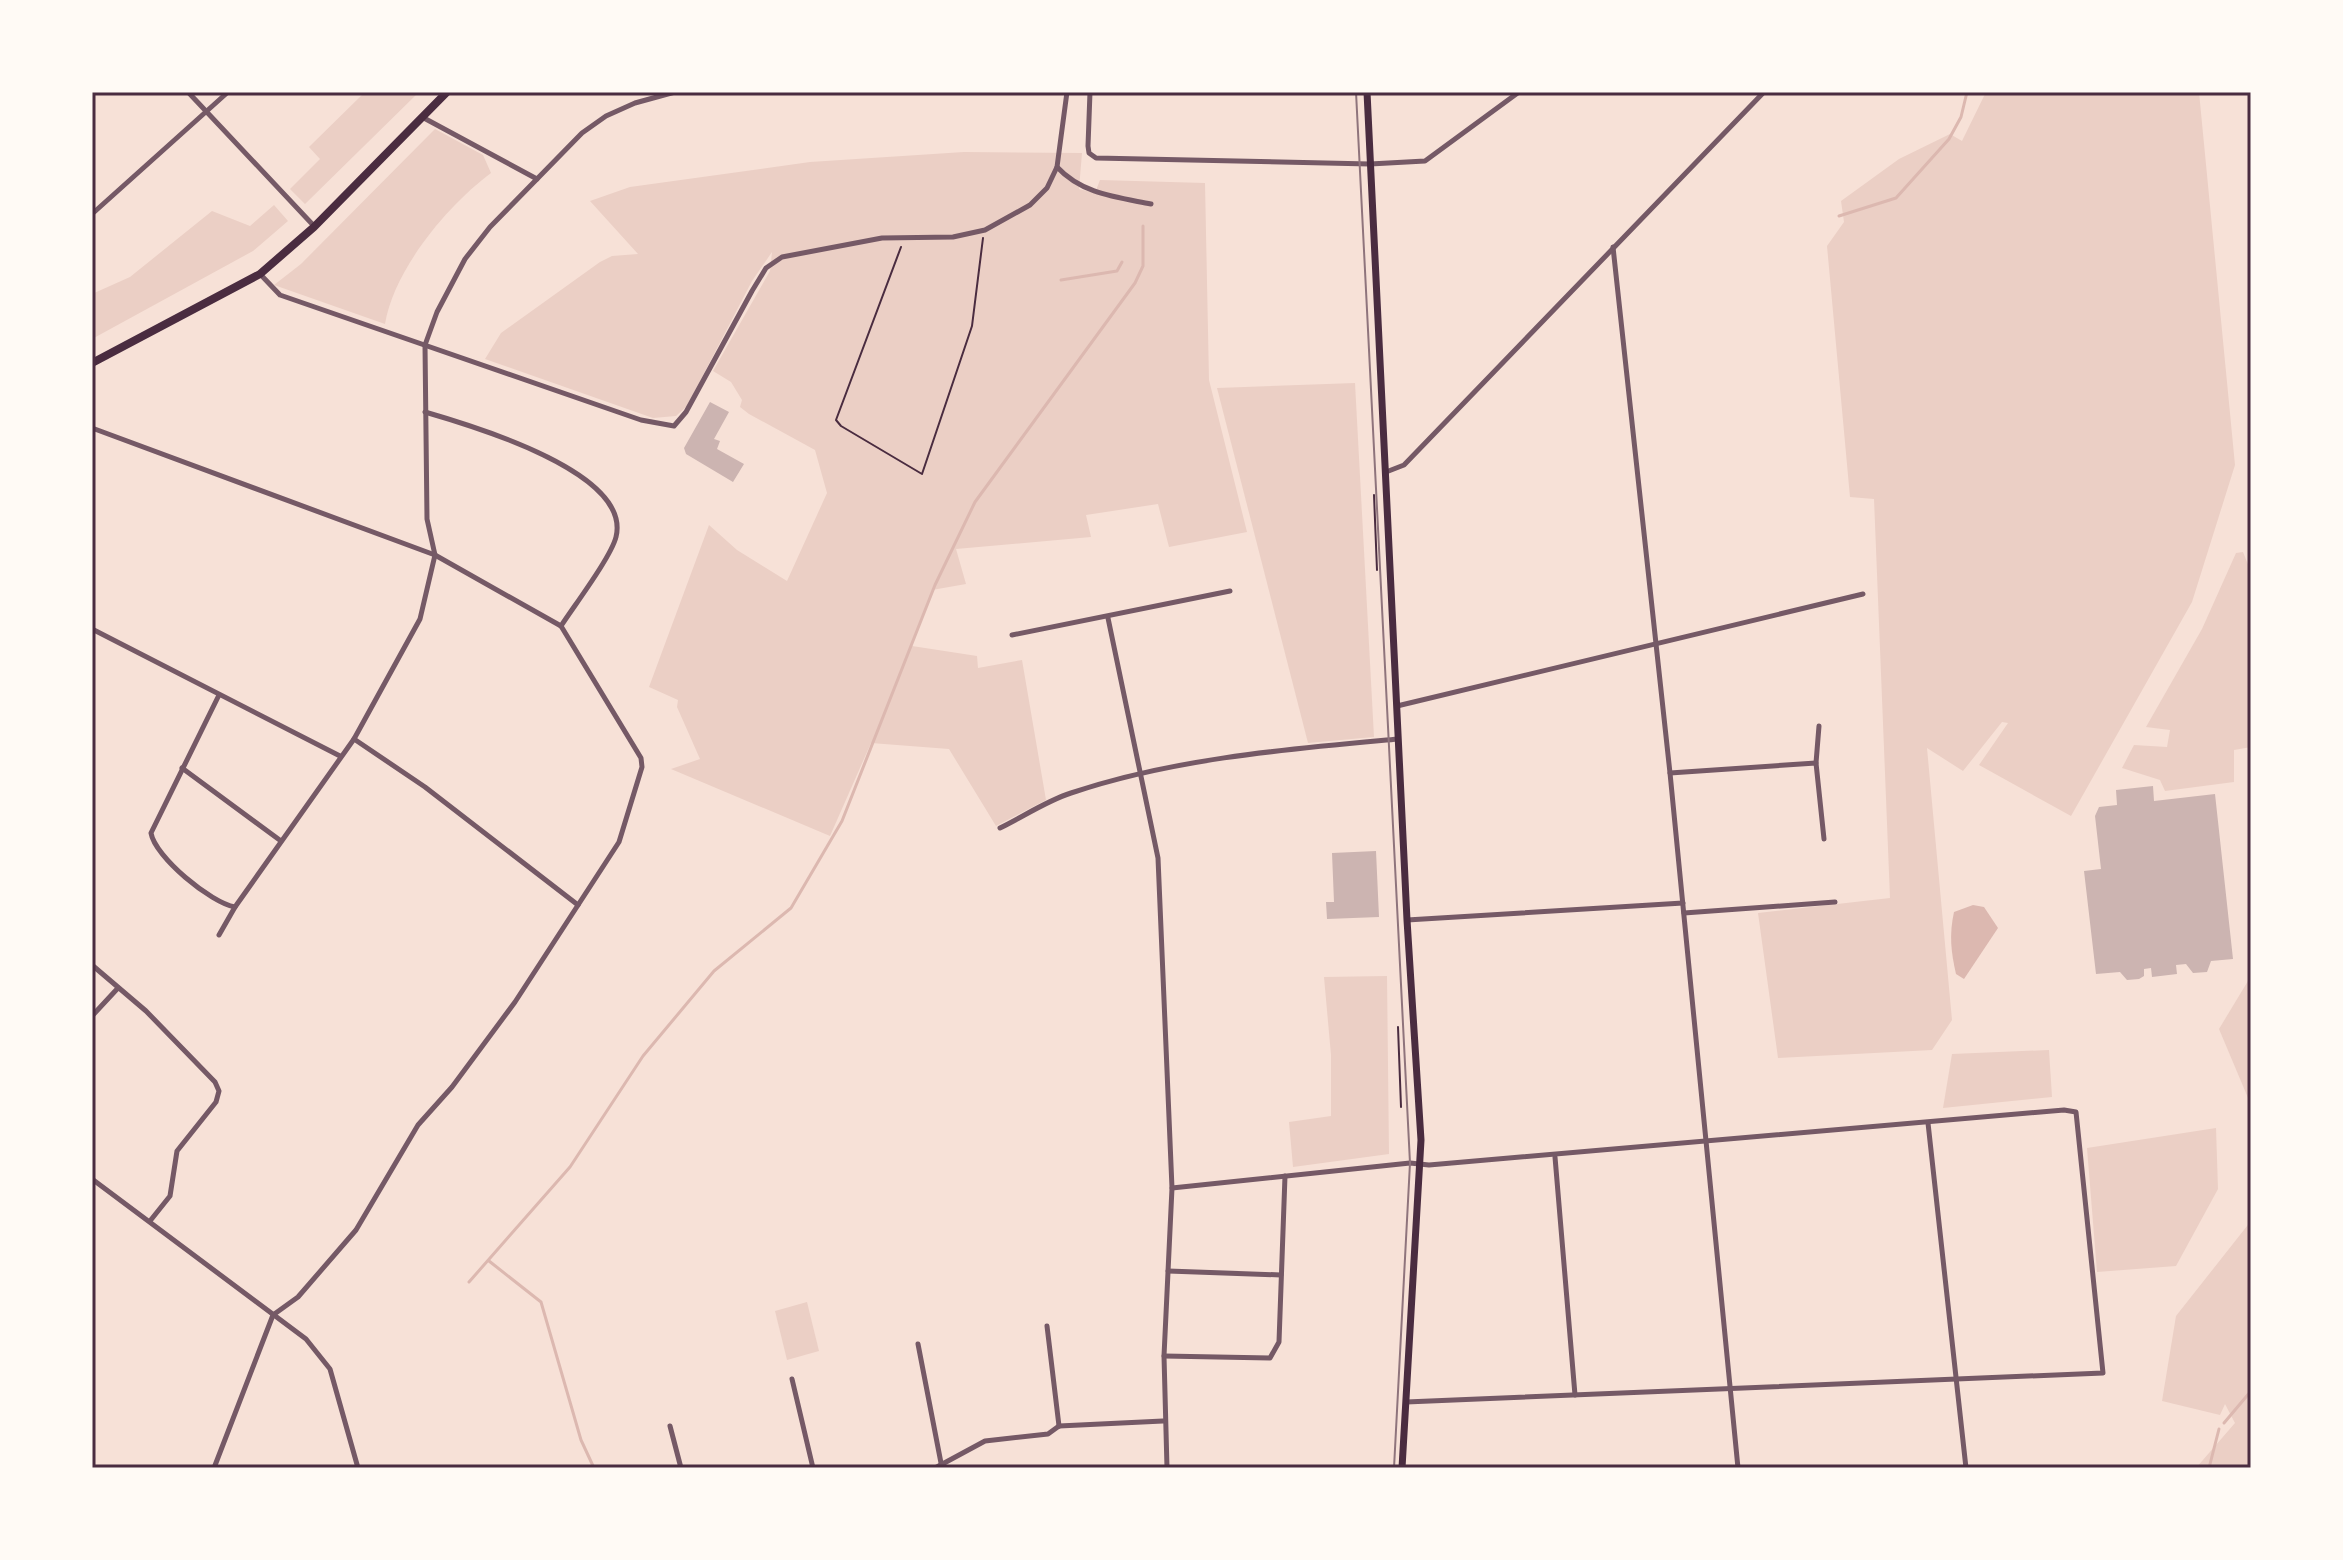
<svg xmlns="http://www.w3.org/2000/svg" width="2343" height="1560" font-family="Inter,sans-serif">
<rect width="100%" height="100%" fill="#f7e1d7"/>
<g fill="#ebcfc5">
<path d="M365 92H419L305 204 290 189 320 159 309 147Z"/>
<path d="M1986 92H2199L2235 465 2192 602 2071 816 1979 765 2008 723 2002 722 1963 771 1927 748 1952 1020 1932 1050 1778 1058 1758 913 1890 898 1874 499 1850 497 1827 246 1844 222 1841 201 1899 159 1950 134 1962 141Z"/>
<path d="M435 129 483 155 491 173C448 205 394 269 385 324L274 285 301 264Z"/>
<path d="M964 152 1082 153 1079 189 1095 193 1100 180 1205 183 1209 380 1247 532 1169 547 1158 504 1086 515 1091 537 956 549 966 584 932 590 912 646 977 656 978 668 1022 660 1046 800 996 826 949 749 871 743 830 836 671 769 700 759 677 707 678 700 649 687 709 525 737 550 787 581 827 493 815 450 749 414 740 407 742 400 731 382 713 371 770 271 772 252 752 281 687 406 676 416 653 418 485 359 501 333 600 262 612 256 638 254 590 201 630 187 810 162Z"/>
<path d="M274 205 288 221 253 251 92 339V294L130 277 212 211 250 226Z"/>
<path d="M1355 383 1374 737 1308 743 1217 388Z"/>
<path d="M2243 552 2251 572V747L2234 750V782L2165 791 2160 780 2122 768 2134 745 2167 747 2170 730 2146 727 2202 629 2236 553Z"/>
<path d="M1387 976 1389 1154 1293 1167 1289 1122 1331 1116V1055L1324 977Z"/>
<path d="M2251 976V1105L2219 1029Z"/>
<path d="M2049 1050 2052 1097 1943 1108 1952 1054Z"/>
<path d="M2216 1128 2218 1189 2176 1266 2097 1272 2087 1148Z"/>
<path d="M2251 1221V1468H2196L2235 1423 2225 1404 2220 1415 2162 1401 2176 1316Z"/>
<path d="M807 1302 819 1351 787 1360 775 1311Z"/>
</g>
<path fill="#dcb8b0" d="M1973 905 1984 907 1998 928 1964 979 1956 974C1951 952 1949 935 1954 912Z"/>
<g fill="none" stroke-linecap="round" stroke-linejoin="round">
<g stroke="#dcb8b0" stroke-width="3">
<path d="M1839 216 1896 198 1949 139 1961 117 1967 92"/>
<path d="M1061 280 1117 271 1122 262"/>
<path d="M489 1261 541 1302 581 1440 594 1468"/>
<path d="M469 1282 570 1167 643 1056 714 971 791 908 842 821 935 585 975 502 1135 283 1143 266V226"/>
<path d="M2224 1423 2251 1391"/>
<path d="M2209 1468 2219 1429"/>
</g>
</g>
<g fill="#ccb4b1">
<path d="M710 402 729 412 714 439 720 441 717 449 744 464 733 482 686 454 684 448Z"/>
<path d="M2153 786 2154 801 2215 794 2233 959 2211 961 2207 972 2193 973 2186 964 2176 965 2177 974 2152 977 2151 968 2144 969V976L2139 979 2127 980 2120 972 2096 974 2084 871 2101 869 2095 816 2099 807 2117 805 2116 790Z"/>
<path d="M1376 851 1379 917 1327 919 1326 902H1334L1332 853Z"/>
</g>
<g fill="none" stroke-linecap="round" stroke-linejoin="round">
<g stroke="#4a2c40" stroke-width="2">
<path d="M901 247 836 420 841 426 922 474 972 326 983 238"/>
<path d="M1374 495 1377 570"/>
<path d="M1398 1027 1401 1107"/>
</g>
<g stroke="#755966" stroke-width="5">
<path d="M188 92 314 226"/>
<path d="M1090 92 1088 146 1089 153 1096 158 1370 164 1425 161 1519 92"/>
<path d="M422 117 537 179"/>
<path d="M1057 167C1082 194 1116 197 1151 204"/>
<path d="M92 214 228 92"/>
<path d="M1613 247 1670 773 1738 1468"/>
<path d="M260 274 280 295 641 420 674 426 686 412 752 291 766 268 782 257 882 238 953 237 985 230 1030 205 1047 188 1057 167 1067 92"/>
<path d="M425 412C470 425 632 472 616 537 611 557 574 606 561 626"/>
<path d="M92 428 435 555 561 626"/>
<path d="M1386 472 1404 465 1764 92"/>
<path d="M1108 618 1158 858 1172 1188 1164 1356 1167 1468"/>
<path d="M92 629 340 756"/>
<path d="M1012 635 1230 591"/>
<path d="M219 695 151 833C155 857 211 903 235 907"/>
<path d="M1397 706 1863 594"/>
<path d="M354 739 425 787 578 905"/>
<path d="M1816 763 1819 726"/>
<path d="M182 768 281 841"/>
<path d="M1670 773 1816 763 1824 839"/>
<path d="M1000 828C1023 817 1046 801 1071 793 1175 758 1289 749 1398 739"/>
<path d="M1684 913 1835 902"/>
<path d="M1407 920 1683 903"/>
<path d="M219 935 235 907 354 739 420 619 435 555 427 519 425 345 437 312 465 259 490 227 582 133 606 116 635 103 675 92"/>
<path d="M92 965 146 1011 215 1082 219 1091 216 1102 177 1151 170 1196 150 1221"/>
<path d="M92 1016 118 988"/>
<path d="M1928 1123 1966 1468"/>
<path d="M1555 1157 1575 1395"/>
<path d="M92 1179 306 1339 330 1369 358 1468"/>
<path d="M1172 1188 1410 1163 1429 1165 2064 1110 2076 1112 2103 1373 1406 1402"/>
<path d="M1168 1271 1281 1275"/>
<path d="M1047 1326 1059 1426"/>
<path d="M918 1344 941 1463"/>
<path d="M1164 1356 1270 1358 1279 1342 1285 1176"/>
<path d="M792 1379 813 1468"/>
<path d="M670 1426 681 1468"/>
<path d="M1059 1426 1163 1421"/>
<path d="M214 1468 273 1315 298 1297 356 1230 418 1125 452 1087 515 1002 619 842 642 767 641 758 561 626"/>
<path d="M935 1468 985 1441 1048 1434 1059 1426"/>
</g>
<path stroke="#4a2c40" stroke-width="7" d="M1367 92 1407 920 1421 1140 1402 1468"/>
<path stroke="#4a2c40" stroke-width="8" d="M92 363 260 274 314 227 447 92"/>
<path stroke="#8f747c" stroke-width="2" d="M1356 92 1410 1163 1394 1468"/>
</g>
<rect width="2343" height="1560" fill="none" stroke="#fffaf5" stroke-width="188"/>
<rect x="94" y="94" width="2155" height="1372" fill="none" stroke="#4a2c40" stroke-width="3"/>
</svg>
